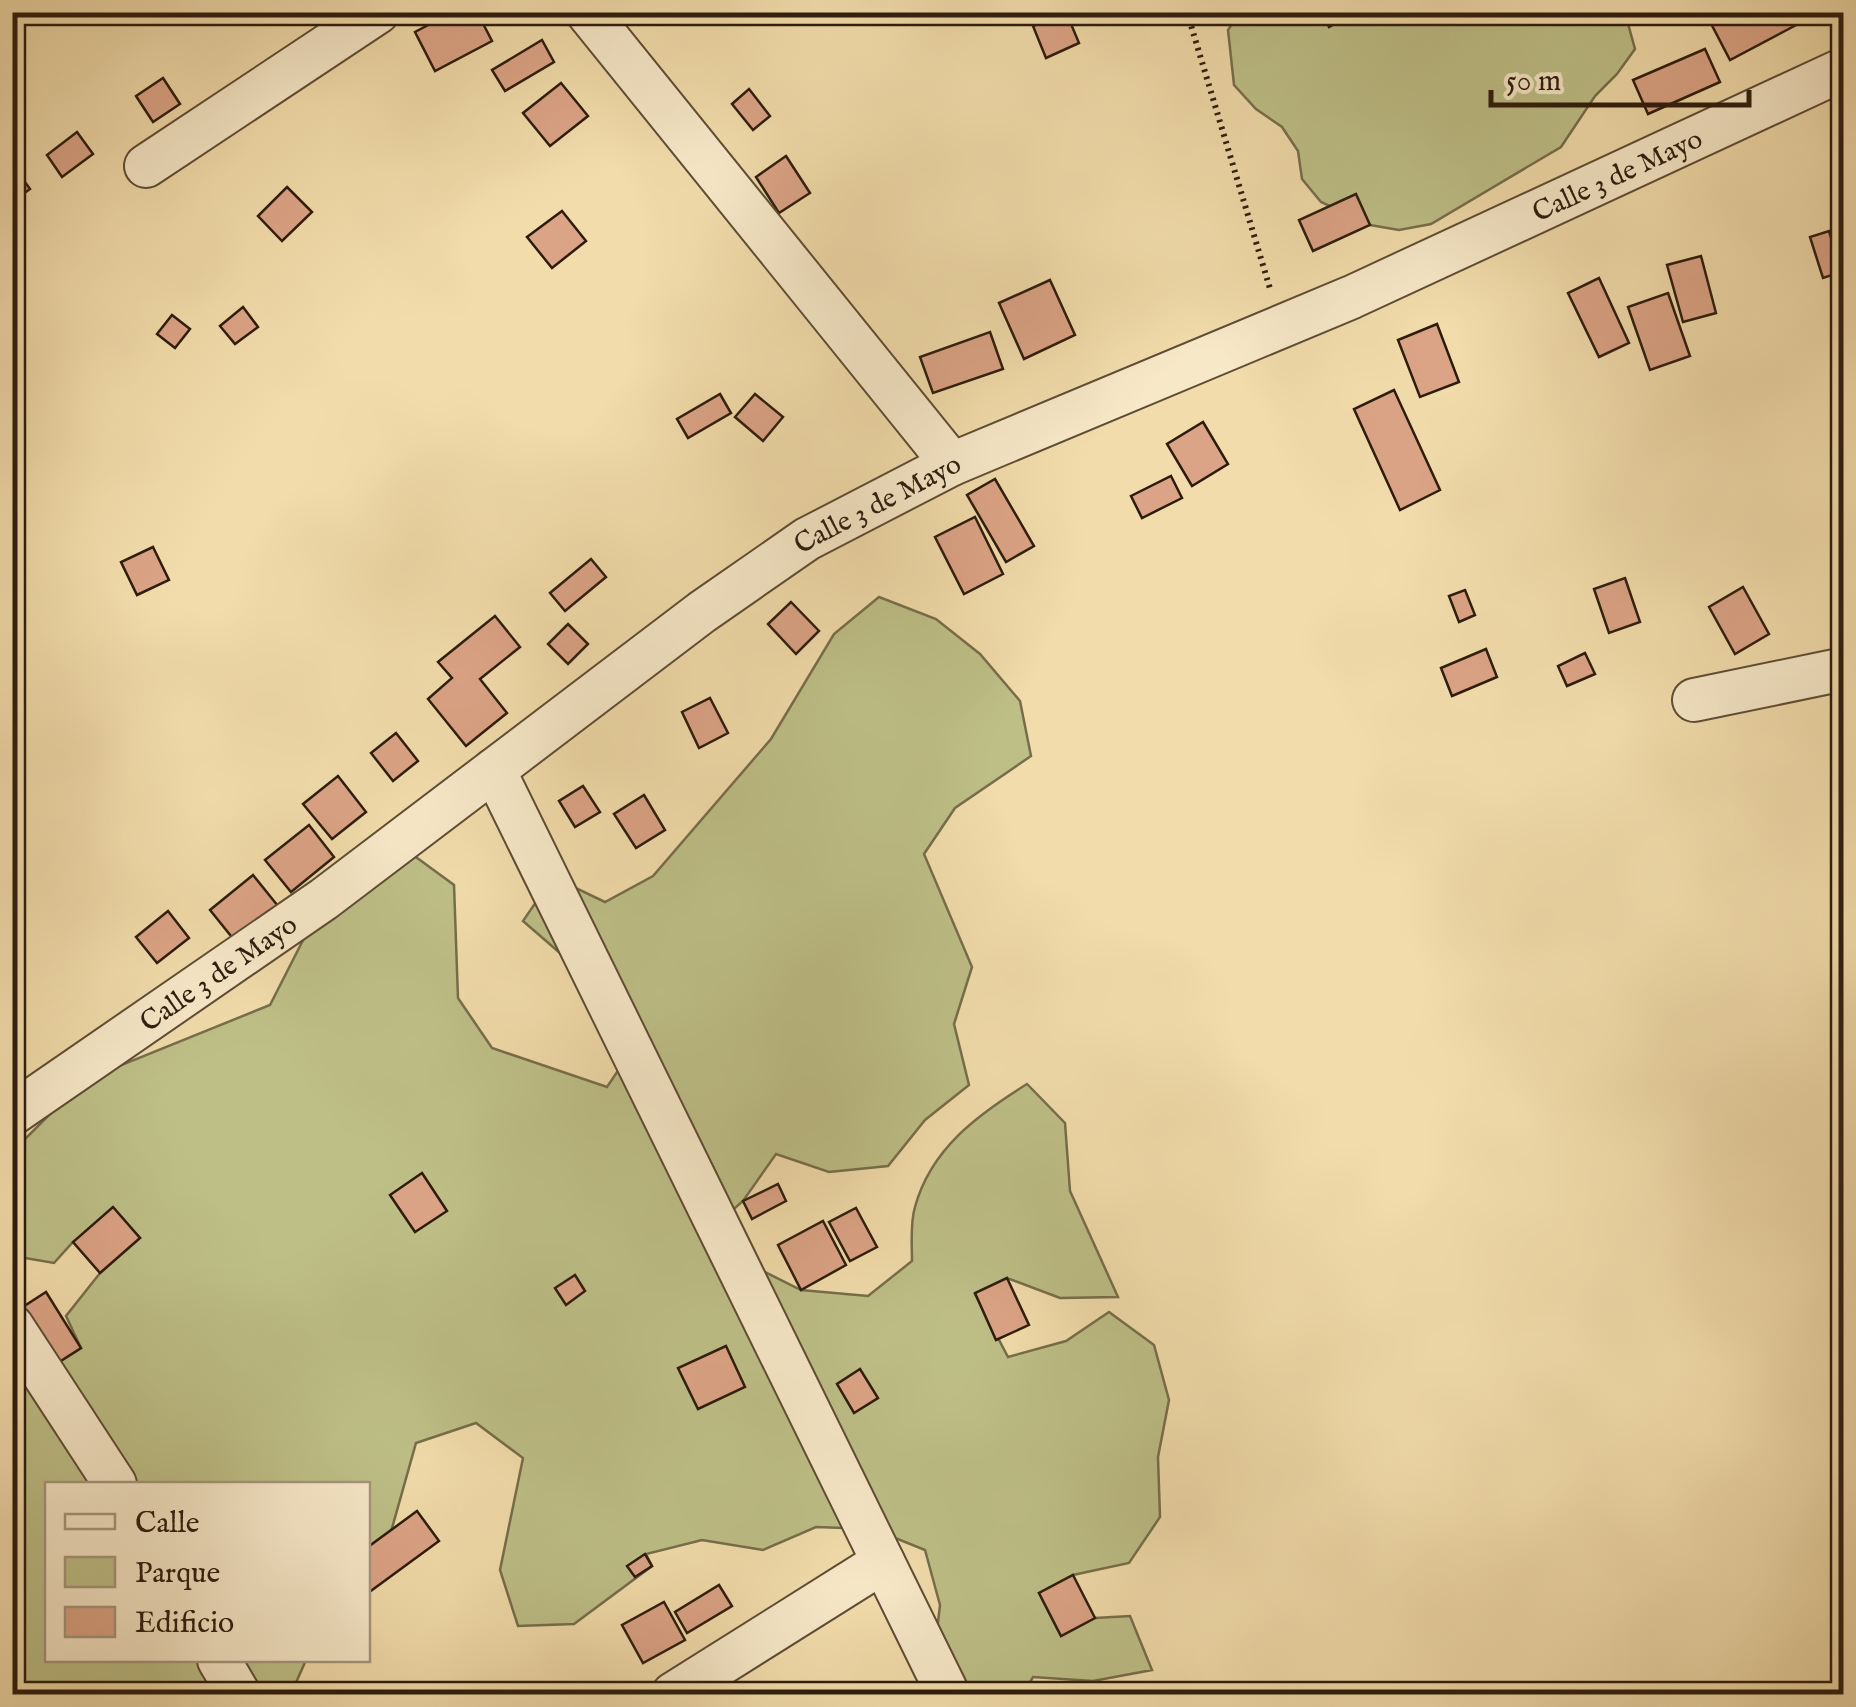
<svg xmlns="http://www.w3.org/2000/svg" width="1856" height="1707" font-family="'IM FELL English',serif">
<rect width="100%" height="100%" fill="#f2dcab"/>
<filter id="stains"><feTurbulence type="fractalNoise" baseFrequency=".002" numOctaves="4"/><feColorMatrix values="0 0 0 0 .2 0 0 0 0 .09 0 0 0 0 .02 0 0 0 .5 -.17"/></filter>
<radialGradient id="worn" r=".72"><stop offset=".6" stop-color="#630" stop-opacity="0"/><stop offset="1" stop-color="#630" stop-opacity=".3"/></radialGradient>
<g fill="#bebf87" stroke="#766e4a" stroke-width="2.5">
<path d="M1240 12H1620L1627 20 1635 49 1617 74 1595 96 1561 147 1431 224 1399 230 1370 225 1321 202 1302 179 1298 151 1282 127 1256 109 1234 85 1228 30Z"/>
<path d="M879 597 936 619 980 654 1020 701 1031 756 955 808 924 854 972 967 954 1024 969 1085 925 1120 888 1166 829 1172 776 1154 743 1201 727 1215 751 1265 801 1290 868 1296 912 1261C912 1244 910 1223 915 1207 931 1148 979 1114 1027 1084L1065 1123 1070 1191 1118 1297 1060 1298 1007 1278 975 1294 1008 1357 1066 1341 1109 1312 1154 1345 1169 1400 1158 1457 1160 1517 1129 1563 1073 1575 1039 1593 1061 1636 1095 1618 1130 1616 1152 1670 1093 1681 1033 1677 1023 1694H948L933 1665 940 1605 925 1550 873 1529 816 1527 763 1550 702 1540 646 1554 652 1566 574 1624 518 1626 500 1570 523 1458 476 1423 416 1443 385 1553 368 1551V1484H48V1660H306L291 1694H13L12 1362 45 1371 81 1348 66 1316 100 1273 140 1238 131 1230 73 1242 54 1263 13 1256V1151L57 1107 109 1070 270 1005 324 899 409 852 454 885 458 998 492 1048 607 1087 638 1041 568 960 523 921 553 877 605 902 653 876 771 739 834 634Z"/>
</g>
<g fill="#dca486" stroke="#2d1c0d" stroke-width="2.5">
<path d="M453 12H477L492 41 435 71 415 32Z"/>
<path d="M1066 12 1079 43 1046 58 1033 26Z"/>
<path d="M1322 12H1348L1349 16 1329 27Z"/>
<path d="M1705 12H1795L1800 23 1730 60Z"/>
<path d="M542 40 554 62 505 91 492 70Z"/>
<path d="M1705 49 1720 82 1648 114 1633 80Z"/>
<path d="M163 78 180 104 153 122 136 96Z"/>
<path d="M561 83 588 116 550 146 523 113Z"/>
<path d="M749 89 770 116 753 130 732 104Z"/>
<path d="M77 132 93 154 62 177 47 155Z"/>
<path d="M786 156 810 193 779 213 756 177Z"/>
<path d="M14 167 30 189 12 202V168Z"/>
<path d="M287 187 312 212 282 241 258 216Z"/>
<path d="M1356 194 1370 225 1313 251 1299 220Z"/>
<path d="M562 211 586 241 552 268 527 237Z"/>
<path d="M1829 231 1842 272 1823 278 1810 237Z"/>
<path d="M1701 256 1716 313 1683 322 1667 265Z"/>
<path d="M1599 278 1629 343 1599 357 1568 293Z"/>
<path d="M1050 280 1075 335 1024 359 999 303Z"/>
<path d="M1668 293 1690 356 1650 370 1628 307Z"/>
<path d="M243 307 258 327 235 344 220 326Z"/>
<path d="M172 315 190 329 175 348 157 334Z"/>
<path d="M1437 324 1459 382 1420 397 1398 340Z"/>
<path d="M990 332 1003 369 933 393 920 357Z"/>
<path d="M1394 390 1440 490 1400 510 1354 409Z"/>
<path d="M720 394 731 413 688 438 677 419Z"/>
<path d="M755 394 783 417 763 441 735 417Z"/>
<path d="M1203 422 1228 464 1192 486 1167 444Z"/>
<path d="M1171 476 1182 498 1142 518 1131 496Z"/>
<path d="M995 479 1034 546 1006 562 967 495Z"/>
<path d="M975 517 1003 574 964 594 935 537Z"/>
<path d="M153 547 169 580 137 595 121 562Z"/>
<path d="M591 559 606 577 565 611 550 593Z"/>
<path d="M1625 578 1640 622 1609 633 1594 589Z"/>
<path d="M1743 587 1769 634 1735 654 1709 607Z"/>
<path d="M1465 590 1475 615 1459 622 1449 596Z"/>
<path d="M791 602 819 631 796 654 768 624Z"/>
<path d="M495 616 520 647 480 679 507 713 466 746 428 699 452 678 438 662Z"/>
<path d="M568 624 588 644 568 664 548 644Z"/>
<path d="M1486 649 1497 677 1452 696 1441 668Z"/>
<path d="M1585 653 1595 674 1567 686 1558 666Z"/>
<path d="M710 698 728 733 699 748 682 712Z"/>
<path d="M396 733 418 761 393 781 371 753Z"/>
<path d="M338 776 366 812 332 839 303 804Z"/>
<path d="M583 786 600 812 575 827 559 801Z"/>
<path d="M644 795 665 830 636 848 614 814Z"/>
<path d="M309 825 334 857 291 892 265 860Z"/>
<path d="M253 875 278 906 235 941 210 910Z"/>
<path d="M168 911 189 938 157 963 136 937Z"/>
<path d="M1844 984V1035L1834 986Z"/>
<path d="M422 1173 447 1211 415 1232 390 1195Z"/>
<path d="M778 1184 786 1201 752 1219 743 1201Z"/>
<path d="M113 1207 140 1238 100 1273 73 1242Z"/>
<path d="M856 1208 877 1247 850 1261 829 1222Z"/>
<path d="M823 1221 846 1265 801 1290 778 1245Z"/>
<path d="M575 1275 585 1291 566 1305 555 1288Z"/>
<path d="M1007 1278 1029 1325 996 1340 975 1293Z"/>
<path d="M46 1292 81 1348 45 1371 12 1314Z"/>
<path d="M726 1346 745 1387 698 1409 678 1368Z"/>
<path d="M860 1369 878 1398 854 1413 837 1384Z"/>
<path d="M417 1511 439 1541 368 1593V1547Z"/>
<path d="M645 1554 652 1566 635 1577 627 1566Z"/>
<path d="M1073 1575 1095 1618 1061 1636 1039 1593Z"/>
<path d="M719 1585 732 1606 687 1633 675 1612Z"/>
<path d="M664 1602 685 1640 643 1663 622 1625Z"/>
</g>
<g fill="none" stroke-linecap="round" stroke-linejoin="round">
<g stroke="#5e4c34" stroke-width="46">
<g id="minor">
<path d="M587 12 952 464"/>
<path d="M146 166 378 12"/>
<path d="M1694 700 1844 669"/>
<path d="M494 770 948 1694"/>
<path id="s1" d="M12 1114 324 899 702 612 807 539 952 464 1352 297 1844 69"/>
<path d="M12 1326 115 1484"/>
<path d="M219 1660 239 1694"/>
<path d="M673 1694 883 1562"/>
</g>
</g>
<path stroke="#2d1c0d" stroke-width="6" stroke-dasharray="2.5 5" stroke-linecap="butt" d="M1187 12 1271 292"/>
<use href="#minor" stroke="#f7e8c8" stroke-width="42"/>
</g>
<g text-anchor="middle" stroke-width="8" stroke-linejoin="round" paint-order="stroke">
<g font-size="28" fill="#2d1c0d" stroke="#f7e8c8">
<text dy="10" stroke="none"><textPath href="#s1" startOffset="1870">Calle 3 de Mayo</textPath></text>
<text dy="10" stroke="none"><textPath href="#s1" startOffset="1060">Calle 3 de Mayo</textPath></text>
<text dy="10" stroke="none"><textPath href="#s1" startOffset="250">Calle 3 de Mayo</textPath></text>
</g>
</g>
<rect width="1856" height="1707" fill="none" stroke="#f2dcab" stroke-width="50"/>
<rect x="15" y="15" width="1826" height="1677" fill="none" stroke="#2d1c0d" stroke-width="5"/>
<rect x="25" y="25" width="1806" height="1657" fill="none" stroke="#2d1c0d" stroke-width="2.5"/>
<rect x="45" y="1482" width="325" height="180" fill="#f7e8c8" stroke="#a6967d" stroke-width="2.5"/>
<rect x="65" y="1514" width="50" height="15" fill="#f7e8c8" stroke="#a6967d" stroke-width="2.5"/>
<text x="135" y="1532" font-size="30" fill="#2d1c0d">Calle</text>
<rect x="65" y="1557" width="50" height="30" fill="#bebf87" stroke="#a6967d" stroke-width="2.5"/>
<text x="135" y="1582" font-size="30" fill="#2d1c0d">Parque</text>
<rect x="65" y="1607" width="50" height="30" fill="#dca486" stroke="#a6967d" stroke-width="2.5"/>
<text x="135" y="1632" font-size="30" fill="#2d1c0d">Edificio</text>
<path d="M1491 90v15h258v-15" fill="none" stroke="#2d1c0d" stroke-width="5"/>
<text x="1506" y="90" font-size="30" fill="#2d1c0d" stroke="#f7e8c8" stroke-width="8" paint-order="stroke">50 m</text>
<rect width="100%" height="100%" filter="url(#stains)"/>
<rect width="100%" height="100%" fill="url(#worn)"/>
</svg>
